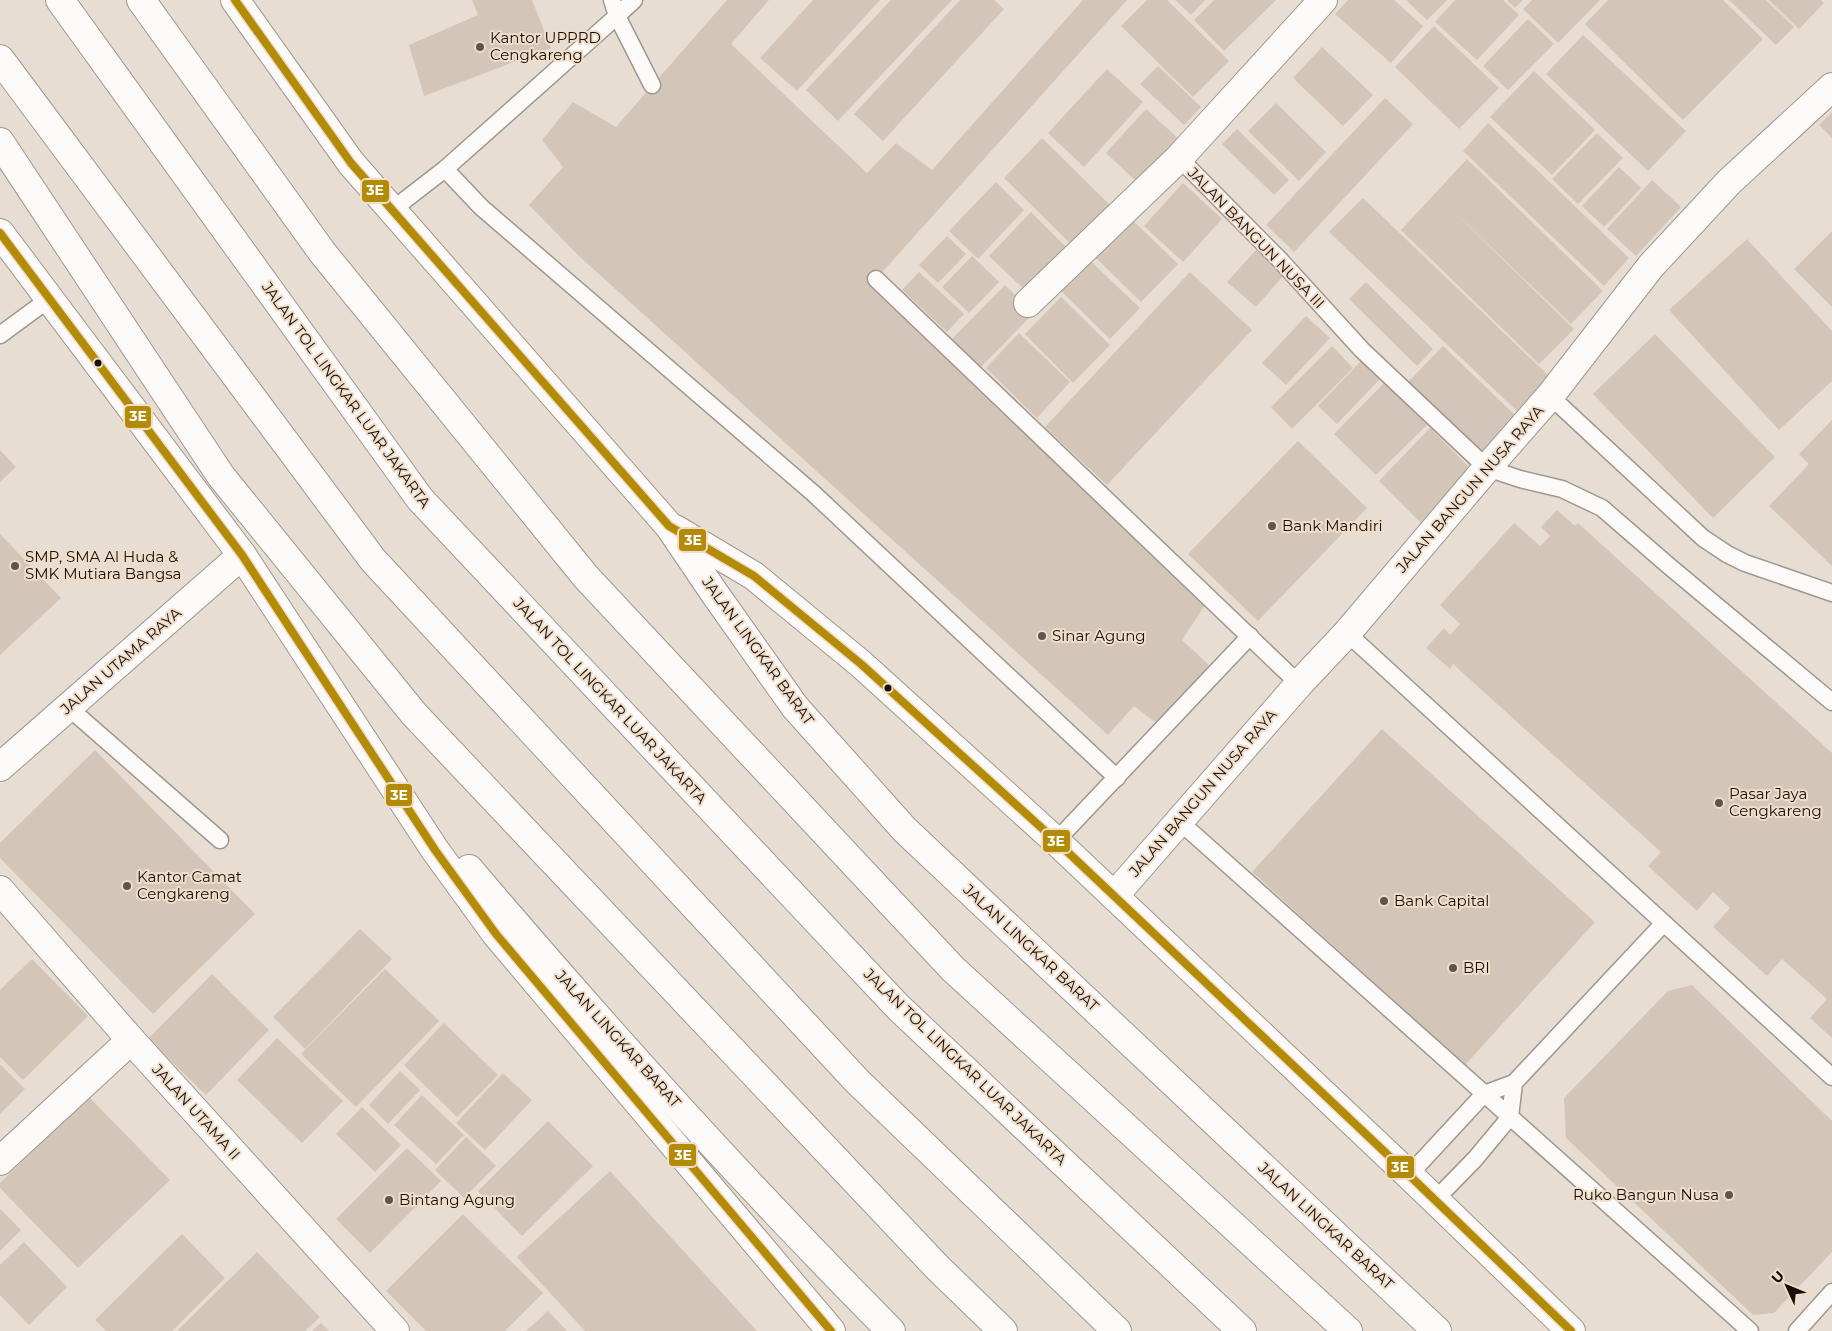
<svg xmlns="http://www.w3.org/2000/svg" width="1832" height="1331" font-family="Montserrat,sans-serif">
<rect width="100%" height="100%" fill="#e8ddd2"/>
<g fill="#d3c6b9">
<path d="M472 0H532L551 48 424 96 409 45 478 15Z"/>
<path d="M727 0H769L731 44 867 173 896 143 932 170 1083 0H1127L876 279 1205 605 1182 640 1209 665 1159 725 1134 706 1108 735 579 256 529 205 563 167 542 140 573 102 616 127Z"/>
<path d="M813 0H880L797 91 760 58Z"/>
<path d="M891 0H952L838 121 806 90Z"/>
<path d="M960 0H994L1004 9 883 141 854 114Z"/>
<path d="M1147 0H1167L1229 61 1193 97 1121 26Z"/>
<path d="M1175 0H1205L1191 15Z"/>
<path d="M1214 0H1276L1224 51 1194 20Z"/>
<path d="M1348 0H1394L1423 26 1391 63 1335 14Z"/>
<path d="M1406 0H1447L1427 20Z"/>
<path d="M1455 0H1503L1519 15 1477 60 1435 22Z"/>
<path d="M1507 0H1523L1515 8Z"/>
<path d="M1532 0H1600L1558 43 1523 9Z"/>
<path d="M1608 0H1723L1763 39 1683 120 1585 24Z"/>
<path d="M1729 0H1766L1794 27 1776 45Z"/>
<path d="M1769 0H1821L1824 3 1799 29Z"/>
<path d="M1528 19 1554 44 1508 90 1483 66Z"/>
<path d="M1434 26 1499 88 1459 129 1395 67Z"/>
<path d="M1583 35 1686 131 1648 171 1546 74Z"/>
<path d="M1322 47 1373 95 1343 126 1293 78Z"/>
<path d="M1158 66 1201 107 1184 125 1140 84Z"/>
<path d="M1107 69 1143 102 1084 167 1048 133Z"/>
<path d="M1534 71 1595 130 1552 175 1490 117Z"/>
<path d="M1385 98 1413 124 1294 252 1266 225Z"/>
<path d="M1276 103 1326 152 1299 181 1248 131Z"/>
<path d="M1146 109 1180 140 1139 184 1106 153Z"/>
<path d="M1832 112V138L1819 125Z"/>
<path d="M1488 123 1629 258 1604 286 1463 151Z"/>
<path d="M1237 129 1289 180 1274 195 1222 144Z"/>
<path d="M1597 133 1623 158 1578 204 1552 179Z"/>
<path d="M1042 138 1116 211 1078 251 1004 178Z"/>
<path d="M1467 159 1603 291 1571 324 1444 202 1574 329 1539 364 1401 230Z"/>
<path d="M1619 167 1641 188 1604 227 1582 206Z"/>
<path d="M1652 180 1681 207 1636 256 1607 229Z"/>
<path d="M996 182 1024 210 978 259 949 231Z"/>
<path d="M1183 183 1222 219 1183 262 1144 226Z"/>
<path d="M1363 198 1551 378 1518 412 1329 232Z"/>
<path d="M1031 212 1073 254 1032 297 989 256Z"/>
<path d="M1128 216 1178 264 1141 302 1092 254Z"/>
<path d="M1832 231V307L1794 269Z"/>
<path d="M947 236 966 254 938 283 919 265Z"/>
<path d="M1747 239 1832 331V381L1779 430 1669 310Z"/>
<path d="M1256 250 1284 275 1256 307 1227 282Z"/>
<path d="M1083 254 1140 308 1110 339 1054 284Z"/>
<path d="M972 256 999 282 969 313 942 287Z"/>
<path d="M919 272 964 314 947 332 902 290Z"/>
<path d="M1190 272 1252 330 1107 485 1045 427Z"/>
<path d="M1366 282 1433 349 1417 366 1349 299Z"/>
<path d="M1005 285 1034 313 978 370 949 342Z"/>
<path d="M1061 297 1110 345 1073 383 1025 334Z"/>
<path d="M1306 316 1330 338 1286 385 1262 363Z"/>
<path d="M1019 333 1070 382 1037 418 986 368Z"/>
<path d="M1655 334 1775 457 1713 518 1593 394Z"/>
<path d="M1332 346 1353 368 1292 429 1271 407Z"/>
<path d="M1443 346 1518 418 1484 454 1408 382Z"/>
<path d="M1362 360 1381 378 1337 424 1318 406Z"/>
<path d="M1385 382 1427 425 1376 475 1334 434Z"/>
<path d="M1832 420V566L1769 506 1809 464 1799 454Z"/>
<path d="M1430 428 1474 472 1423 525 1379 481Z"/>
<path d="M1298 441 1367 508 1258 621 1188 554Z"/>
<path d="M0 450 16 467 0 482Z"/>
<path d="M1557 510 1575 526 1578 523 1832 753V1038L1810 1018 1827 999 1782 959 1767 976 1713 927 1730 908 1713 892 1697 911 1648 866 1661 852 1453 664 1450 669 1426 648 1444 628 1450 635 1460 624 1440 605 1514 523 1540 546 1550 536 1541 527Z"/>
<path d="M0 534 61 598 0 655Z"/>
<path d="M1382 729 1595 922 1465 1065 1252 872Z"/>
<path d="M95 750 255 914 153 1014 0 858V843Z"/>
<path d="M360 929 392 959 305 1049 273 1017Z"/>
<path d="M32 959 88 1016 23 1080 0 1057V990Z"/>
<path d="M385 969 439 1021 356 1107 301 1054Z"/>
<path d="M212 974 269 1030 206 1095 148 1039Z"/>
<path d="M1692 985 1832 1121V1252L1774 1313 1753 1315 1566 1138 1564 1098 1668 991Z"/>
<path d="M444 1023 498 1075 457 1117 404 1065Z"/>
<path d="M277 1038 343 1101 302 1143 237 1080Z"/>
<path d="M0 1064 25 1089 0 1114Z"/>
<path d="M400 1071 420 1090 388 1124 369 1105Z"/>
<path d="M503 1073 532 1100 485 1150 456 1123Z"/>
<path d="M422 1095 464 1135 436 1164 394 1125Z"/>
<path d="M88 1096 170 1180 78 1268 0 1188V1183Z"/>
<path d="M362 1107 401 1145 375 1172 336 1134Z"/>
<path d="M548 1121 593 1166 522 1236 478 1191Z"/>
<path d="M466 1137 496 1166 464 1198 435 1170Z"/>
<path d="M407 1148 441 1181 370 1253 336 1219Z"/>
<path d="M610 1171 757 1331H585L517 1257Z"/>
<path d="M0 1209 21 1230 0 1251Z"/>
<path d="M463 1214 543 1293 505 1331H426L386 1291Z"/>
<path d="M182 1234 225 1278 172 1331H106L95 1320Z"/>
<path d="M24 1242 67 1287 29 1325 0 1295V1265Z"/>
<path d="M257 1252 320 1317 305 1331H177Z"/>
<path d="M548 1311 567 1331H526Z"/>
<path d="M321 1323 329 1331H312Z"/>
</g>
<g fill="none" stroke-linecap="round" stroke-linejoin="round">
<g stroke="#9f978e" stroke-width="19">
<g id="service">
<path d="M634 0 617 16 652 85"/>
<path d="M1179 158 1280 260 1362 350 1487 468 1520 479 1562 489 1602 508 1669 566 1832 702"/>
<path d="M445 169 481 207 813 493 1117 778"/>
<path d="M392 210 445 169 617 16 612 0"/>
<path d="M876 279 1299 684"/>
<path d="M0 335 49 299"/>
<path d="M1550 396 1703 538 1727 554 1745 563 1832 593"/>
<path d="M1347 633 1832 1077"/>
<path d="M68 707 220 840"/>
<path d="M1179 821 1750 1331"/>
<path d="M1056 841 1250 636"/>
<path d="M1409 1175 1484 1094 1514 1083 1663 924"/>
<path d="M1435 1200 1475 1159 1510 1117 1514 1083"/>
<path d="M1797 1331 1832 1292"/>
</g>
</g>
<g stroke="#9f978e" stroke-width="30">
<g id="minor">
<path d="M1028 303 1179 158 1323 0"/>
<path d="M0 890 131 1040 395 1331"/>
<path d="M0 1161 131 1040"/>
</g>
</g>
<g stroke="#9f978e" stroke-width="30">
<path id="tertiary" d="M1114 896 1299 684 1347 633 1487 468 1550 396 1651 266 1729 182 1832 87"/>
</g>
<g stroke="#9f978e" stroke-width="30">
<path id="secondary" d="M0 767 242 555"/>
</g>
<g stroke="#9f978e" stroke-width="30">
<g id="primary">
<path d="M235 0 351 163 669 526 715 594 795 707 905 830 1437 1331"/>
<path d="M0 233 242 555 435 850 496 934 831 1331"/>
<path d="M675 529 754 576 861 664 1056 841 1409 1175 1571 1331"/>
<path d="M469 869C604 1028 744 1183 891 1331"/>
</g>
</g>
<g stroke="#9f978e" stroke-width="30">
<g id="motorway">
<path d="M60 0 420 499 898 1007 1242 1331"/>
<path d="M141 0 322 252 586 577 953 969 1348 1331"/>
<path d="M0 59 373 560 857 1081 1117 1331"/>
<path d="M0 142 221 476 414 714 938 1268 1003 1331"/>
</g>
</g>
<use href="#service" stroke="#fcfaf8" stroke-width="16"/>
<use href="#minor" stroke="#fcfaf8" stroke-width="28"/>
<use href="#tertiary" stroke="#fcfaf8" stroke-width="28"/>
<use href="#secondary" stroke="#fcfaf8" stroke-width="28"/>
<use href="#primary" stroke="#fcfaf8" stroke-width="28"/>
<use href="#motorway" stroke="#fcfaf8" stroke-width="28"/>
<g stroke="#f0deca" stroke-width="11">
<g id="bus-1">
<path d="M235 0 351 163 669 526 754 576 861 664 1056 841 1409 1175 1571 1331"/>
<path d="M0 233 242 555 435 850 496 934 831 1331"/>
</g>
</g>
<use href="#bus-1" stroke="#b38b07" stroke-width="8"/>
</g>
<g fill="#5f574f" stroke="#f0deca" stroke-width="2">
<circle cx="480" cy="47" r="5"/>
<circle cx="1272" cy="526" r="5"/>
<circle cx="15" cy="566" r="5"/>
<circle cx="1042" cy="636" r="5"/>
<circle cx="1719" cy="803" r="5"/>
<circle cx="127" cy="886" r="5"/>
<circle cx="1384" cy="901" r="5"/>
<circle cx="1453" cy="968" r="5"/>
<circle cx="1729" cy="1195" r="5"/>
<circle cx="389" cy="1200" r="5"/>
</g>
<g fill="#150f08" stroke="#f0deca" stroke-width="2">
<circle cx="98" cy="363" r="4.5"/>
<circle cx="888" cy="688" r="4.5"/>
</g>
<g text-anchor="middle" stroke-width="4" stroke-linejoin="round" paint-order="stroke">
<g font-size="15" fill="#150f08" stroke="#f0deca" text-anchor="start">
<text x="490" y="43">Kantor UPPRD<tspan x="490" dy="17">Cengkareng</tspan></text>
<text x="1282" y="531">Bank Mandiri</text>
<text x="25" y="562">SMP, SMA Al Huda &amp;<tspan x="25" dy="17">SMK Mutiara Bangsa</tspan></text>
<text x="1052" y="641">Sinar Agung</text>
<text x="1729" y="799">Pasar Jaya<tspan x="1729" dy="17">Cengkareng</tspan></text>
<text x="137" y="882">Kantor Camat<tspan x="137" dy="17">Cengkareng</tspan></text>
<text x="1394" y="906">Bank Capital</text>
<text x="1463" y="973">BRI</text>
<text x="1719" y="1200" text-anchor="end">Ruko Bangun Nusa</text>
<text x="399" y="1205">Bintang Agung</text>
</g>
<g font-size="15" fill="#150f08" stroke="#f0deca">
<text transform="translate(1256 238) rotate(46)" y="5">JALAN BANGUN NUSA III</text>
<text transform="translate(346 395) rotate(54)" y="5">JALAN TOL LINGKAR LUAR JAKARTA</text>
<text transform="translate(1470 489) rotate(-49)" y="5">JALAN BANGUN NUSA RAYA</text>
<text transform="translate(758 651) rotate(54)" y="5">JALAN LINGKAR BARAT</text>
<text transform="translate(121 661) rotate(-41)" y="5">JALAN UTAMA RAYA</text>
<text transform="translate(610 701) rotate(47)" y="5">JALAN TOL LINGKAR LUAR JAKARTA</text>
<text transform="translate(1203 793) rotate(-49)" y="5">JALAN BANGUN NUSA RAYA</text>
<text transform="translate(1031 948) rotate(43)" y="5">JALAN LINGKAR BARAT</text>
<text transform="translate(618 1039) rotate(48)" y="5">JALAN LINGKAR BARAT</text>
<text transform="translate(965 1067) rotate(44)" y="5">JALAN TOL LINGKAR LUAR JAKARTA</text>
<text transform="translate(196 1112) rotate(48)" y="5">JALAN UTAMA II</text>
<text transform="translate(1326 1226) rotate(43)" y="5">JALAN LINGKAR BARAT</text>
</g>
</g>
<g stroke="#f0deca" stroke-width="2">
<rect x="361" y="179" width="29" height="24" rx="5" fill="#b38b07"/>
<rect x="124" y="405" width="28" height="24" rx="5" fill="#b38b07"/>
<rect x="678" y="528" width="29" height="24" rx="5" fill="#b38b07"/>
<rect x="385" y="783" width="28" height="24" rx="5" fill="#b38b07"/>
<rect x="1042" y="829" width="29" height="24" rx="5" fill="#b38b07"/>
<rect x="668" y="1143" width="29" height="24" rx="5" fill="#b38b07"/>
<rect x="1386" y="1155" width="29" height="24" rx="5" fill="#b38b07"/>
</g>
<g font-size="14" text-anchor="middle" font-weight="bold" fill="#fff">
<text x="375" y="195">3E</text>
<text x="138" y="421">3E</text>
<text x="693" y="545">3E</text>
<text x="399" y="800">3E</text>
<text x="1056" y="846">3E</text>
<text x="683" y="1160">3E</text>
<text x="1400" y="1172">3E</text>
</g>
<g transform="translate(1787 1286) rotate(314)" stroke="#f0deca" stroke-width="4" paint-order="stroke">
<path d="M0-4L9 19L0 12L-9 19Z" fill="#150f08"/>
<text y="-8" font-size="14" font-weight="bold" text-anchor="middle" fill="#150f08">U</text>
</g>
</svg>
